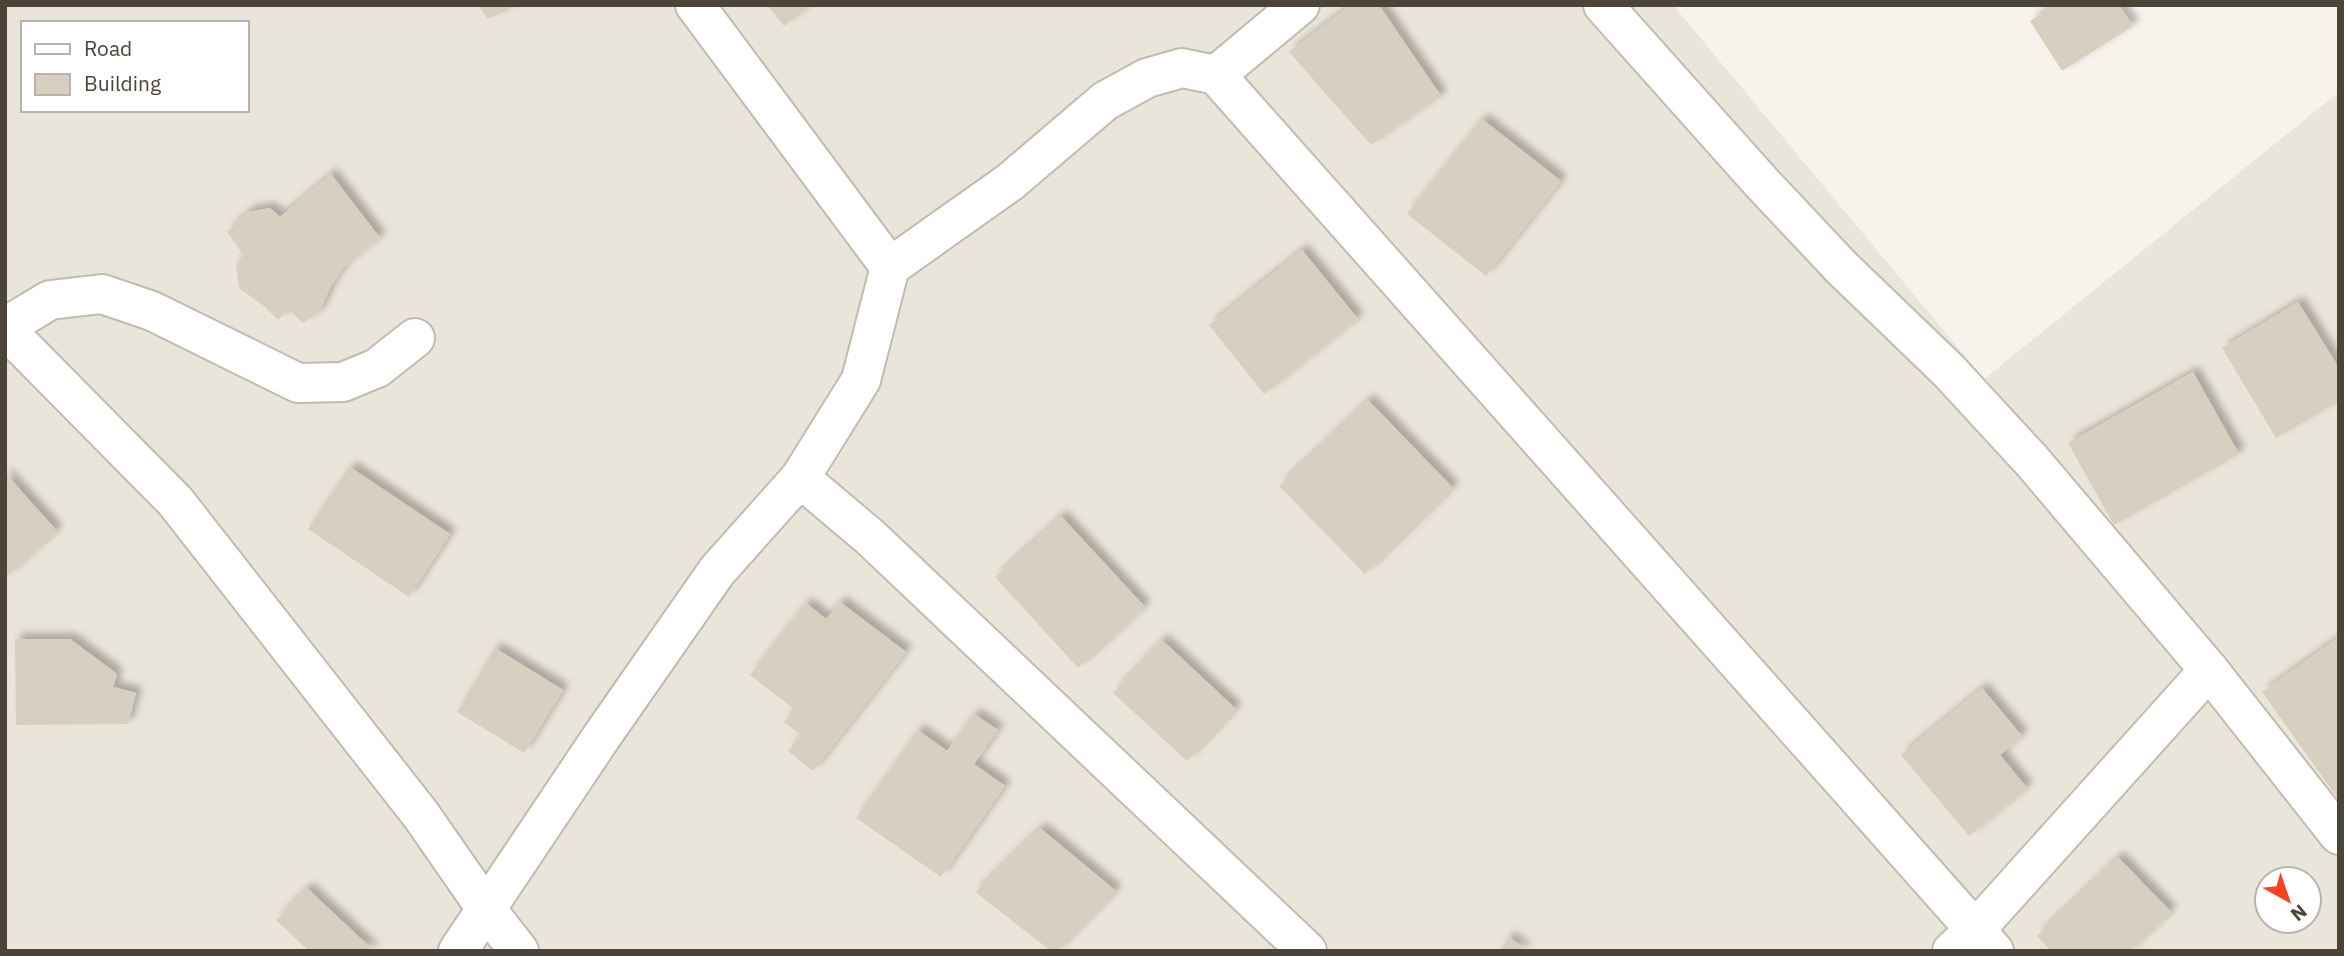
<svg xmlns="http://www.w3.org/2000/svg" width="2344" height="956" font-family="'IBM Plex Sans',sans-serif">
<defs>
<filter id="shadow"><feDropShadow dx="6" dy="-6" stdDeviation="3.5" flood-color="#0004"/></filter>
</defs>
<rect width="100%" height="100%" fill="#f6f3ec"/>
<path fill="#eae5da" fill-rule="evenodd" d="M5 5H1673L1984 379 2339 92V951H5ZM23 23H247V110H23ZM2267 879H2309V921H2267Z"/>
<g fill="#d8cfc1" filter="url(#shadow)">
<path d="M478 5H505L508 10 488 19Z"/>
<path d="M767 5H810L784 26Z"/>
<path d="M1351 5H1379L1441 96 1371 145 1289 52Z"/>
<path d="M2056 5H2119L2133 26 2062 71 2030 21Z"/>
<path d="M1482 119 1561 181 1486 276 1407 214Z"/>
<path d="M331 174 380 238 344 267 331 286 319 312 303 323 288 309 278 320 264 306 239 288 236 264 244 256 227 232 248 212 270 208 280 217Z"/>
<path d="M1302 250 1358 319 1264 394 1209 325Z"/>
<path d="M2298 302 2339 368V401L2276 438 2222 348Z"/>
<path d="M2193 372 2239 454 2114 525 2068 443Z"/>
<path d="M1368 400 1453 488 1365 574 1279 486Z"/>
<path d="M350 467 450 534 409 597 308 529Z"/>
<path d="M5 473 57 531 5 578Z"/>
<path d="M1061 516 1145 607 1078 668 995 577Z"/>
<path d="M840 602 906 652 813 771 788 751 801 735 784 722 794 709 750 675 806 603 826 619Z"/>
<path d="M2339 637V800L2262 692Z"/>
<path d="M15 639H70L117 674 113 687 136 693 128 724 16 725Z"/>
<path d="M1162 640 1236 709 1187 761 1113 693Z"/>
<path d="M495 648 563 690 524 753 457 712Z"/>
<path d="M1982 688 2022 736 2000 755 2027 788 1969 836 1901 755Z"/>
<path d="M974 714 998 730 974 764 1005 786 941 877 856 818 918 730 947 751Z"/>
<path d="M1040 828 1116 891 1057 951H1051L975 892Z"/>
<path d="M2118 857 2171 912 2130 951H2051L2037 936Z"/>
<path d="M307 888 374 951H309L276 920Z"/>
<path d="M1509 937 1527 951H1499Z"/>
</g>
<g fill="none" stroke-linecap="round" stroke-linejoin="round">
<g stroke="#c2bbae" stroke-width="42">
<g id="minor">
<path d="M695 5 890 267"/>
<path d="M1603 5 1761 182 1841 267 1949 371 2032 461 2209 670 2339 835"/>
<path d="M1216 75 1300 5"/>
<path d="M5 327 50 300 102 294 152 311 298 383 343 382 377 368 415 338"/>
<path d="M5 329 175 501 421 815 487 910 519 951"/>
<path d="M800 478 870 537 1307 951"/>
<path d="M458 951 602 736 717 571 800 478 861 380 890 267 1010 182 1105 101 1147 78 1182 68 1216 75 1994 951"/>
<path d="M1952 951 1976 929 2209 670"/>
</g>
</g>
<use href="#minor" stroke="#fff" stroke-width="38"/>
</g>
<rect width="2344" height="956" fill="none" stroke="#4b4439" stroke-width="14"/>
<rect x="21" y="21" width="228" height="91" fill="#ffffff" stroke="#b7b4b0" stroke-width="2"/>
<rect x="35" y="44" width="35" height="10" fill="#ffffff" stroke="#b7b4b0" stroke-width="2"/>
<text x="84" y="56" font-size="21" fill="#4b4439">Road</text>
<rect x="35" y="74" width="35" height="21" fill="#d8cfc1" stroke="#b7b4b0" stroke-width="2"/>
<text x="84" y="91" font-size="21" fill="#4b4439">Building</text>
<g transform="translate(2288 900) rotate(140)"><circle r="33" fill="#ffffff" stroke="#b7b4b0" stroke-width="2"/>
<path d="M0-5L12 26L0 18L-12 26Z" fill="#fc3f1d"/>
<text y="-10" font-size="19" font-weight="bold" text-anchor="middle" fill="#4b4439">N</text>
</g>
</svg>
